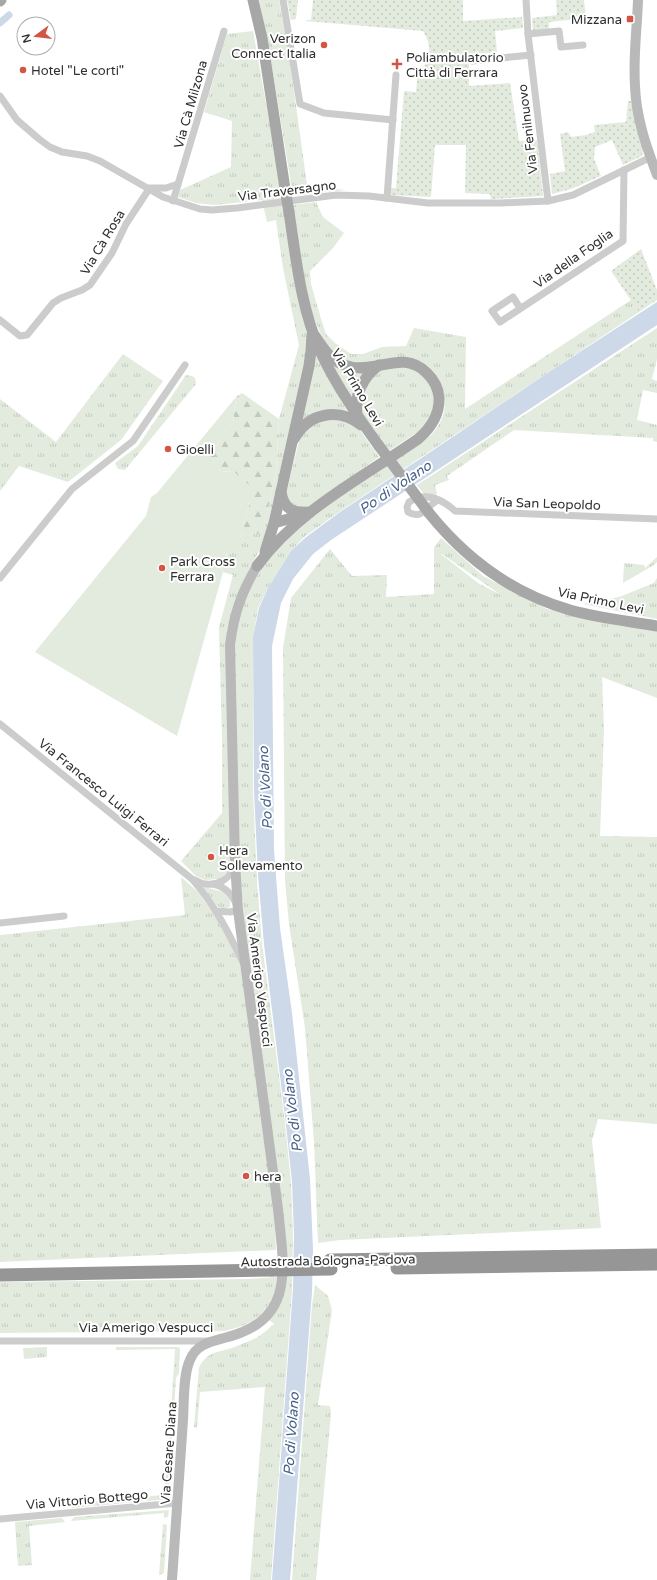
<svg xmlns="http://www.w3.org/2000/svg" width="657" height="1580" font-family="'Varela Round',sans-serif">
<defs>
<pattern id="grass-tufts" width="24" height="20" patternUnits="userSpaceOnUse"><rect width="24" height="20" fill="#e2ebde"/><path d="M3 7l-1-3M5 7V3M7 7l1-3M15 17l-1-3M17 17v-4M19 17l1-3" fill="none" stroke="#c2cabf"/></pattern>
<pattern id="forest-firs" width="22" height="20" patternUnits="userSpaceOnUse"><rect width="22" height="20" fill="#e2ebde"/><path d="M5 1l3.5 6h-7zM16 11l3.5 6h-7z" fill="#c2cabf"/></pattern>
<pattern id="park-dots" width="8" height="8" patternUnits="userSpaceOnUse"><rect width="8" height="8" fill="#e2ebde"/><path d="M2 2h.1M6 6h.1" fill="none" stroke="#c2cabf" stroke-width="1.8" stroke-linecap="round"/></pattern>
</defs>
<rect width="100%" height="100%" fill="#fff"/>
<g fill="url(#grass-tufts)" fill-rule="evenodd">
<path d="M259 0H279L290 62 307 185 345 190 293 196 270 55Z"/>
<path d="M253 31 284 204 292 269 308 336 306 358 264 541 244 580 227 631 231 862 229 871 219 879 205 880 196 876 181 861 222 813V738L219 627 233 575 223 572 219 564 241 536 262 532 276 473 279 419 299 345 283 268 276 220 267 222 262 200 214 205 196 203 178 197 180 190 231 167 232 121 204 112 227 34Z"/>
<path d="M316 202 323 217 344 233 333 248 310 271 311 284 321 319 326 334 335 343 351 354H363L382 347 406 346 414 328 466 337 465 409 631 300 639 312 339 512 304 537 291 551 268 588 258 608 253 638V790L257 882 262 943 285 1123 291 1183 293 1238 292 1291 271 1580H250L265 1387 200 1392 197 1428 194 1427 199 1368C207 1351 217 1353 232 1348 240 1345 249 1341 256 1338 262 1335 268 1329 274 1324L269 1320 282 1295 246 943 239 860 234 659C235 639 238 619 245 599 247 593 251 587 254 581 292 511 370 481 431 435 442 423 447 411 444 394 441 382 435 368 422 363 418 362 412 363 407 363 387 364 349 370 333 356 331 353 329 349 327 345 304 308 299 249 293 205Z"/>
<path d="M657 328V359L652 379 657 381V393L643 390 637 420 657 425V442L653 441V438L514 430 447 476 449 480 435 485 437 494 434 496 424 494 417 485Z"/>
<path d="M314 348 324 370 348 413 299 427Z"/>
<path d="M123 354 163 381 121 440 68 482 19 466 0 491V399L56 442Z"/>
<path d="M331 361 370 369 354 404Z"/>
<path d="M394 367 412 369 426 378 433 392 434 400 431 417 419 431 389 451 363 415C359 405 362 387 369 379 375 372 385 368 394 367Z"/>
<path d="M186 375 192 376 195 378 196 384 125 470 118 469 115 463 138 446Z"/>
<path d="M339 418 360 430 379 457 310 506 303 509 291 507 286 494 300 437 314 422Z"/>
<path d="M441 538 483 576 547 609 657 631V698L602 677 604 730 600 836 657 837V1124L598 1119 592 1140 601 1228 340 1240 318 1243 314 1142 305 1028 289 924 285 881 283 648 291 598 330 549 352 576 387 575 386 597 434 594V548ZM441 554H442L501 595 478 583Z"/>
<path d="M657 557V562L654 565 623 583 624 563 644 565 645 568Z"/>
<path d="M657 578V619L583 604 619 597 654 583Z"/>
<path d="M181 877 197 891 223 927 242 970 275 1216 276 1250 0 1262V935L185 915Z"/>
<path d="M202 886 226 893 230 900V907C216 913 209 896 202 886Z"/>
<path d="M277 1277C274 1310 255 1325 224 1331L0 1333V1282L247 1279Z"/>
<path d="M315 1285 328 1296 332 1310 318 1405 330 1406 331 1413 316 1580H292L312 1305Z"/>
<path d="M47 1347V1357L24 1359 23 1348Z"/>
<path d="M116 1347H177L180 1348 179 1373 176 1378 174 1409 171 1411 175 1349 116 1350Z"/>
<path d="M170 1434 172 1436 169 1499 72 1508 70 1503 164 1495Z"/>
<path d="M169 1510 168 1517 164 1518V1513L71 1521 74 1517Z"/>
<path d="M62 1518 65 1522 29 1526 32 1565 18 1566 15 1522Z"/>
<path d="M163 1524 167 1525 164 1573 159 1575Z"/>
</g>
<path fill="url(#forest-firs)" d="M242 393 279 419 276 473 262 533 241 536 250 501V486L234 472 220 471 209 454 233 423 236 397Z"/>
<g fill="url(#park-dots)">
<path d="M287 0H298L296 19 291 20Z"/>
<path d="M313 0H463V21L522 17 523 28 495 31 497 52 469 55V86L510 83 519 141 537 140 543 196 491 199 490 194 465 193 466 145H435L431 197 392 195 390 192V188H396L404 91 416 92 418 70 422 71C431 54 432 47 423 31L306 21V20H311Z"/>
<path d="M556 0H584L586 18 549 22V31L533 32 532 18 557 15Z"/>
<path d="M628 101H631L643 149 642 156 623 165 612 140 595 147 594 159 601 176 571 189 552 194 550 174 565 171 560 134 568 132 571 137 586 135 595 132 594 125 626 122Z"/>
<path d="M641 249 657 290V300L639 312 611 271Z"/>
</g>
<path fill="#e2ebde" d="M236 397 233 423 209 454 220 471 234 472 250 486V501L241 536 219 564 223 572 177 736 35 652 146 516 151 497 157 493Z"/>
<path fill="#cdd8e8" d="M657 302V325L331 540 313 554 293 579 281 603 272 646 274 850 280 928 292 1013 310 1179 313 1250 312 1292 290 1580H272L293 1289 294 1236 292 1182 286 1125 264 944 258 875 254 791 253 637 259 608 268 588 291 551 305 538 340 512 423 457 552 370Z"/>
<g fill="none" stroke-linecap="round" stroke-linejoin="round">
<path stroke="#cdd8e8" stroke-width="7" d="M0 23 9 15"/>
<g stroke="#ccc" stroke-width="7">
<path d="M283 0 300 104 324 113 393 120"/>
<path d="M526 0 528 34 548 201"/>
<path d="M528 34 559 31 561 47 583 45"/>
<path d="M472 61 531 55"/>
<path d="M0 96 17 120 39 139 50 147 62 152 87 156 100 161 163 197 200 209 212 210 237 208 336 195 369 196 428 203H501L548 201 573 195 651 157"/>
<path d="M149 188H166L178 184"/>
<path d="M387 198 396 75"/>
<path d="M173 201 224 31"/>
<path d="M520 308 513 297 492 311 500 322 623 241 624 170"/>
<path d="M0 320 20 336 27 335 53 303 61 298 82 290 90 285 112 253 126 224 149 189"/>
<path d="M439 500C427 504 423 521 408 512L407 507 409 502C426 491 442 499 455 511L657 519"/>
<path d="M0 578 72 489 133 441 185 365"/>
<path d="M0 724 192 879C214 904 229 933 243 963"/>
<path d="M194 880C198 881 202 884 206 884 218 886 231 878 234 866"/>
<path d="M213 884C227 887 234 896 238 910L230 912 216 911"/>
<path d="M0 923 64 916"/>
<path d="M0 1341H209"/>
<path d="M0 1519 177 1503"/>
</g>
<g stroke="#b9b9b9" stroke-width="10">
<path d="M638 0C637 29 633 57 635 86 636 117 646 146 657 175"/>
<path d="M172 1580C176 1527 179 1473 183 1420 184 1404 183 1374 190 1360 196 1345 209 1342 224 1338 296 1321 284 1268 278 1209L238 910 235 862 230 645C234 614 241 593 257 566"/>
</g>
<g stroke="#a7a7a7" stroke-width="11">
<path d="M253 0 262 38 286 195"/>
<path d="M0 1 1 0"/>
<path d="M289 212C296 259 301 309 321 353 337 387 358 417 379 446"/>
<path d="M357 416C354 394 362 378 379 365"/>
<path d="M294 439C308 413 338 407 361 425"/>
<path d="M281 492C284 510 293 513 310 512"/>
<path d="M429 513C466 559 514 594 570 610 598 618 628 621 657 626"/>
<path d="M274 523 302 515"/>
<path d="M265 552 274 523 309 366 311 351 312 335"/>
<path d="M257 566C298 510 362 478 418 439 431 428 440 415 439 397 438 388 433 379 427 373 403 349 378 373 351 367 333 364 324 350 315 336"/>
</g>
<g stroke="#969696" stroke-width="13">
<path d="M330 1260 657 1255"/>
<path d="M397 1268 657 1264"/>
<path d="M0 1275 272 1270"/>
</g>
<g stroke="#a7a7a7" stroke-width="11">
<path d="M286 195 289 212"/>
<path d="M379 446 429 513"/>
</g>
<path stroke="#969696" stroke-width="13" d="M272 1270 331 1269"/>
</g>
<g fill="#d35644" stroke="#fff" stroke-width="1.5">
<rect x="626" y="15" width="8" height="8" rx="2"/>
<circle cx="324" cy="45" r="4"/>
<path d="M395 58h4v4h4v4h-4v4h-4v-4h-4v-4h4z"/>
<circle cx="23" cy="70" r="4"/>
<circle cx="168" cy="449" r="4"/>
<circle cx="162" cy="568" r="4"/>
<circle cx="211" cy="857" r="4"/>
<circle cx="246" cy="1176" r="4"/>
</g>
<g text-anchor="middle" stroke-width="4" stroke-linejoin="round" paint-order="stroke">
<g font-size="13" fill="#2f2f2f" stroke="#fff" text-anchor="start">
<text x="622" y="24" text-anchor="end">Mizzana</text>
<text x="316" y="43" text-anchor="end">Verizon<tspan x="316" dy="15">Connect Italia</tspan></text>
<text x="406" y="62">Poliambulatorio<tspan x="406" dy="15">Città di Ferrara</tspan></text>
<text x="31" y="75">Hotel "Le corti"</text>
<text x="176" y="454">Gioelli</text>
<text x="170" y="566">Park Cross<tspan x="170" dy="15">Ferrara</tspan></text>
<text x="219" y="855">Hera<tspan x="219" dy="15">Sollevamento</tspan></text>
<text x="254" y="1181">hera</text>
</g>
<g font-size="13" fill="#2f2f2f" stroke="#fff">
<text transform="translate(190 104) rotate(-74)" y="5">Via Cà Milzona</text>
<text transform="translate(527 129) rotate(-97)" y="5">Via Fenilnuovo</text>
<text transform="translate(287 190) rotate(-7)" y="5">Via Traversagno</text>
<text transform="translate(102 242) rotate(-59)" y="5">Via Cà Rosa</text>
<text transform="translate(573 258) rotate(-35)" y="5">Via della Foglia</text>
<text transform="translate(358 387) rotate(59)" y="5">Via Primo Levi</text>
<text transform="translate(547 503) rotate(2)" y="5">Via San Leopoldo</text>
<text transform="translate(601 600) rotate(12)" y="5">Via Primo Levi</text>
<text transform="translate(104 792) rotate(39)" y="5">Via Francesco Luigi Ferrari</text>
<text transform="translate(260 980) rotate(83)" y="5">Via Amerigo Vespucci</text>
<text transform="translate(328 1260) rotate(-1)" y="5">Autostrada Bologna-Padova</text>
<text x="146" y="1332">Via Amerigo Vespucci</text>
<text transform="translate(168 1453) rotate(-86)" y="5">Via Cesare Diana</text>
<text transform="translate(87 1499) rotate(-5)" y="5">Via Vittorio Bottego</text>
</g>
<g font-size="14" font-style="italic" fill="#456189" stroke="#fff">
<text transform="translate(395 487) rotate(-34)" y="5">Po di Volano</text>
<text transform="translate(265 788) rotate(-93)" y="5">Po di Volano</text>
<text transform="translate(292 1111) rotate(-97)" y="5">Po di Volano</text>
<text transform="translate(291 1434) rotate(-86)" y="5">Po di Volano</text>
</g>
</g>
<g transform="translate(36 36) rotate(255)"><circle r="19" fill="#ffffff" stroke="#acacac"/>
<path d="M0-3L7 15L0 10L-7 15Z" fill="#d35644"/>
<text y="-6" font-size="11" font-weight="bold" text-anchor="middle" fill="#2f2f2f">N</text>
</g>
</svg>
